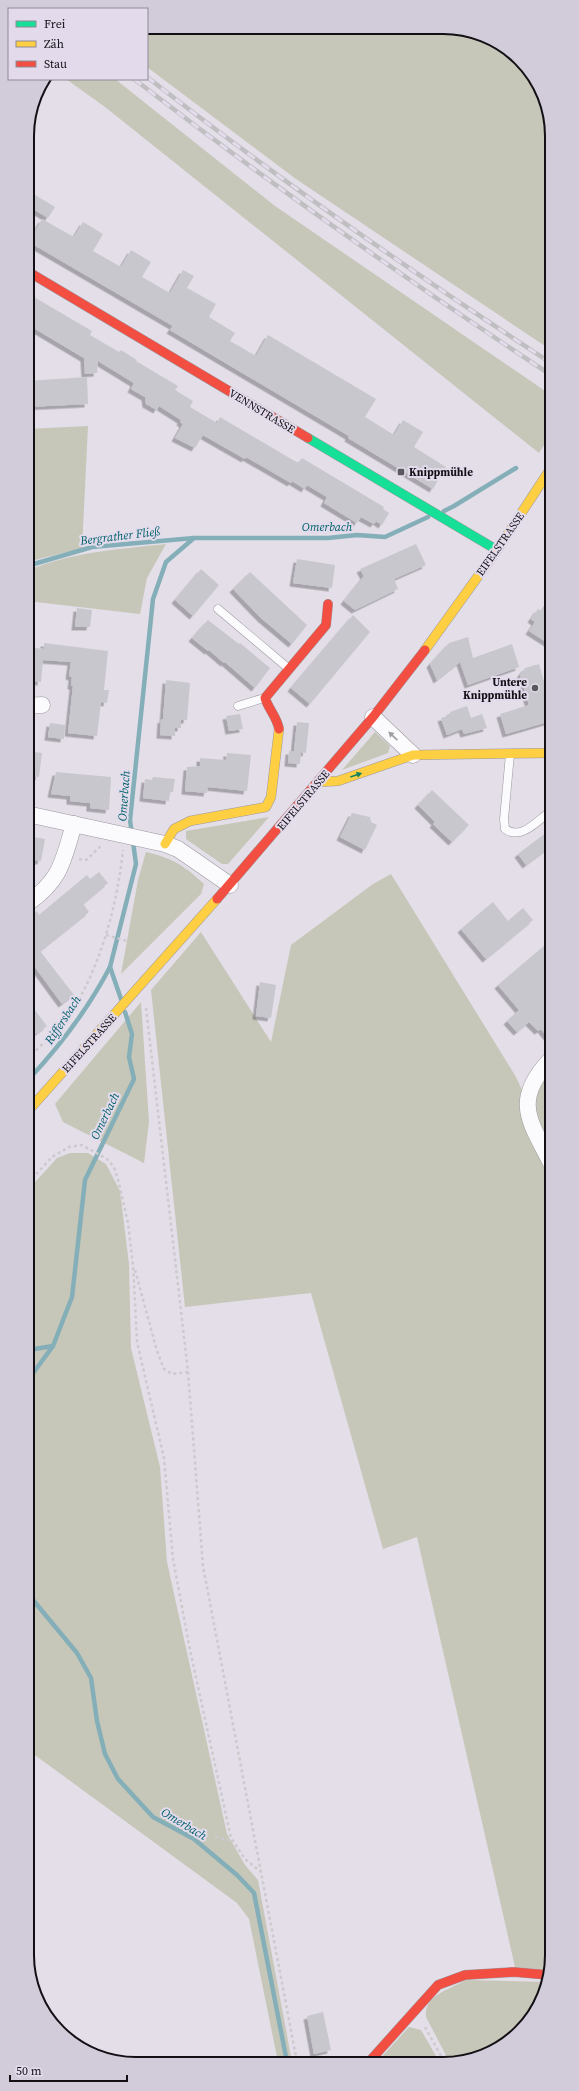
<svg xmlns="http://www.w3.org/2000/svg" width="579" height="2091" font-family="'Source Serif 4',serif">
<defs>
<filter id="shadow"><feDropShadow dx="-3.5" dy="3.5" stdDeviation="0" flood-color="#0004"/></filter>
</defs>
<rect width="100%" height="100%" fill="#e3dee8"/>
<g fill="#c6c7b8">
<path d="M147 27 464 29 520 59 541 88 551 122V350L296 179 147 67Z"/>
<path d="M66 79H115L275 206 551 395V434L539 453 105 107Z"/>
<path d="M88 426 82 548 27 562V429Z"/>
<path d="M166 544 147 578 140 614 27 601V571C71 552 119 549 166 544Z"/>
<path d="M375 732 390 746 388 753 342 770Z"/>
<path d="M269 817 228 864H222L186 839V831Z"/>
<path d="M146 852C174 859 182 864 204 884L201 894 121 974 138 880Z"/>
<path d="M391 874 516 1077 522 1090 528 1125 551 1171 552 1962 550 1970 515 1967 417 1537 383 1549 311 1293 185 1307 151 990 201 932 271 1042 291 945 373 884Z"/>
<path d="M141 1002 149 1122 144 1163 63 1122 55 1104Z"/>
<path d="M551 1064V1151L538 1123 534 1099Z"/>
<path d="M70 1153H88L106 1164 120 1191 129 1264 131 1348 160 1467 167 1562 227 1834 245 1865 258 1880 292 2062H278L249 1919 237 1903 28 1750V1190L57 1158Z"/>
<path d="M466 1980 547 1982C543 1998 535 2015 525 2027 509 2044 474 2063 450 2063L426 2017C423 1996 450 1989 466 1980Z"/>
<path d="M409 2027 421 2030 440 2063H376Z"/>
</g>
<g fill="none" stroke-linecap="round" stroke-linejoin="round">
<g stroke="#84afb9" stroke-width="4.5">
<path d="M444 511 454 506 516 468"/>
<path d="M27 566 92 547 194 538"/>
<path d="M121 999 110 967 136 864 130 820 153 599 166 562 194 538H328L357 535 385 537 428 517"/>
<path d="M28 1080C60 1046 88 1009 110 967"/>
<path d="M28 1350 53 1346"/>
<path d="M28 1380 53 1346 72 1297 85 1180 134 1079 129 1057 132 1034 125 1012"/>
<path d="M28 1594 77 1653 91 1678 97 1721 105 1754 118 1779 153 1817 194 1839 237 1875 254 1893 287 2062"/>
</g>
</g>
<g fill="#c9c7ce" filter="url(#shadow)">
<path d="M35 195 55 207 48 218 28 206Z"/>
<path d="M42 219 74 237 83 222 103 234 93 251 121 267 131 250 151 262 142 277 170 293 183 270 194 276 187 288 216 304 209 317 235 333 230 341 256 356 268 335 376 399 365 417 394 435 403 420 423 432 414 447 446 467 433 489 348 438 349 436 170 330 173 326 29 242Z"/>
<path d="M27 293 92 331 90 335 119 352 121 350 137 360 136 361 178 386 175 390 193 401 190 407 217 423 220 417 298 463 302 458 384 507 383 509 389 513 382 525 376 521 374 524 361 517 357 523 324 503 327 497 307 485 305 489 292 481 291 483 246 457 245 459 203 435 195 448 175 438 183 424 180 422 181 420 159 406 157 410 146 404 145 397 131 389 134 383 98 361 97 373 85 374 84 358 27 324Z"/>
<path d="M87 377 88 404 27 407V381Z"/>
<path d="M416 544 426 565 394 579 398 589 355 610 344 601 364 576 360 569Z"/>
<path d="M297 559 335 565 332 588 293 583Z"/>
<path d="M201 569 219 585 193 616 175 600Z"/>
<path d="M250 572 307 625 292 644 261 618 233 589Z"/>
<path d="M551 598V645L529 631 535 622 531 619 538 609 542 611Z"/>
<path d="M77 608 92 610 90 627H75Z"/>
<path d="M353 615 370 632 310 704 291 688Z"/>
<path d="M208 620 239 644 240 643 270 668 255 688 225 662 224 663 209 650 208 651 192 638Z"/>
<path d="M468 637 473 658 512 644 519 667 468 685 460 662 437 680 430 664 449 643Z"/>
<path d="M44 643 108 651 104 690H109L107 703 101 702 97 736 68 733 73 686H71L72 677 69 676 71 662 43 660 41 682 27 680V647L44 649Z"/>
<path d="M539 664 551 706V721L506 734 500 714 529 705 520 675 525 668Z"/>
<path d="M166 680 190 683 187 720H181V728H175V736L160 735 161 719 163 720Z"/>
<path d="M467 706 471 718 482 714 487 728 464 734 462 729 447 735 441 718 451 715 450 712Z"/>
<path d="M240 714 243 729 229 731 226 716Z"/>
<path d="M297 722 309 723 306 753 301 752 300 764 288 763 289 751 298 752H294Z"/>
<path d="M50 723 65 725 64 739 48 737Z"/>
<path d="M27 751 42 753 39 777 27 775Z"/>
<path d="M227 753 251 755 247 791 208 787 207 793 185 791 187 767 200 766V758L226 760Z"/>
<path d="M56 772 111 777 109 810 90 808V803L70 801V796L51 794Z"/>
<path d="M153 777 175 779 173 792H170L169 801 143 798 145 779 152 780Z"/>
<path d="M432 790 469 825 452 842 433 824 435 822 418 805Z"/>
<path d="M352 813 370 817 371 822 377 825 365 850 340 837Z"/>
<path d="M551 829V846L526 865 518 854Z"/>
<path d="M28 836 45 839 41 861 28 859Z"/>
<path d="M99 872 108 883 83 904 89 912 40 951 74 995 62 1004 29 959 28 960V918L37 911 39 915 87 875 90 879Z"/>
<path d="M493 902 508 921 523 908 533 920 486 959 461 929Z"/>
<path d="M551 940V1041L541 1029 538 1031 529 1022 517 1032 507 1021 519 1010 498 985Z"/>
<path d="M260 982 276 985 271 1018 256 1016Z"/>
<path d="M28 1001 47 1026 36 1034 28 1022Z"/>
<path d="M323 2012 331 2050 314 2054 307 2016Z"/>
</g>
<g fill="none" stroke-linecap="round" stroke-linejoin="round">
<g stroke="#9b989e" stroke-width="9">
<g id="lane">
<path d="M218 609 288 668"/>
<path d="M238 706 264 698"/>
<path d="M510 754 504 819 505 829C521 841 538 820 551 811"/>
</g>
</g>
<g stroke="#9b989e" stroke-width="17">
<g id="street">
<path d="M27 706 42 705"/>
<path d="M373 717 413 755"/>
<path d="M27 814 165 844 178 849 230 885"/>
<path d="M28 903C61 880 63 861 74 824"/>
<path d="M551 1059C512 1100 529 1120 551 1163"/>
</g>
</g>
<g stroke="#9b989e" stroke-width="10">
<path id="fast" d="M308 438 497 550"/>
</g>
<g stroke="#9b989e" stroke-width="10">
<g id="slow">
<path d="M425 650 497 550 551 468"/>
<path d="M318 782 338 781 413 755 551 753"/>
<path d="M165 844 174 829 190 821 266 807 271 797 279 729"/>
<path d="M28 1111 217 899"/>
</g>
</g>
<g stroke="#9b989e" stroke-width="10">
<g id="jam">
<path d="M27 271 308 438"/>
<path d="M279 729C277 717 269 710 265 698L326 625 328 604"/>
<path d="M217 899 373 717 425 650"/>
<path d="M368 2063 438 1985 465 1975 514 1972 549 1975"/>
</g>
</g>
<g stroke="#cccace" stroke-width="2.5" stroke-dasharray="3 3" stroke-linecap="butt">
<path d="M79 859 86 860 102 845"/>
<path d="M106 935 127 941"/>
<path d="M146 1008 188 1372 203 1566 297 2062"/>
<path d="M28 1059C47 1039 73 1013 85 988 106 945 118 897 123 850"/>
<path d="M28 1183 52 1157 69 1147 82 1145 107 1159 114 1167 119 1183 128 1223 133 1265 137 1342 164 1458 173 1559 190 1650 231 1838 245 1859 261 1872"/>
<path d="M135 1270 157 1351 164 1369 172 1374 188 1372"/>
<path d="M215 1837 233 1841"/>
<path d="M425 2027 445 2063"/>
</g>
<use href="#lane" stroke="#fbfafc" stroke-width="8"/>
<use href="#street" stroke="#fbfafc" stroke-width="16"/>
<use href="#fast" stroke="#16e098" stroke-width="9"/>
<use href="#slow" stroke="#ffcf43" stroke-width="9"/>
<use href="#jam" stroke="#f24e42" stroke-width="9"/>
<g stroke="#bfbec1" stroke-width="4.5">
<g id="rail">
<path d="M147 77C277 178 413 273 551 363"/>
<path d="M134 79C269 183 408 281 551 375"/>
</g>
</g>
<use href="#rail" stroke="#e3dbeb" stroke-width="3" stroke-dasharray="9" stroke-linecap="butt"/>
</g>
<defs><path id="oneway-solid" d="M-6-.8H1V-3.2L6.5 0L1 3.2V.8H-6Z"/></defs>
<use fill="#9e9ca0" href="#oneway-solid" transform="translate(393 736) rotate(-137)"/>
<use fill="#14825d" href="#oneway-solid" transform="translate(356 775) rotate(-19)"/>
<g fill="#5b575f" stroke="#e3dbeb" stroke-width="1.5">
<rect x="397" y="468" width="8" height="8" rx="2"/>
<circle cx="535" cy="688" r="4"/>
</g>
<g text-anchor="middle" stroke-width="4" stroke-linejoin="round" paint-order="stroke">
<g font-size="11" fill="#120f15" stroke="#e3dbeb">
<text transform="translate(262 411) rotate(31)" y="4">VENNSTRASSE</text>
<text transform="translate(500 544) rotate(-55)" y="4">EIFELSTRASSE</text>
<text transform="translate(303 800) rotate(-50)" y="4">EIFELSTRASSE</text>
<text transform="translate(89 1043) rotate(-48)" y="4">EIFELSTRASSE</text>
</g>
<g font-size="11" font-weight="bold" fill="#120f15" stroke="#e3dbeb" text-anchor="start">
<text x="409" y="476">Knippmühle</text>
<text x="527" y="686" text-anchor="end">Untere<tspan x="527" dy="13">Knippmühle</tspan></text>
</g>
<g font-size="12" font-style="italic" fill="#00616b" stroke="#e3dbeb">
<text x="327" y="531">Omerbach</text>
<text transform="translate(120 536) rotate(-7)" y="4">Bergrather Fließ</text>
<text transform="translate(124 796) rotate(-86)" y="4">Omerbach</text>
<text transform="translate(63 1020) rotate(-57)" y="4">Riffersbach</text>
<text transform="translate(105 1116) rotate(-64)" y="4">Omerbach</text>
<text transform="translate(184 1824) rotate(31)" y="4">Omerbach</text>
</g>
</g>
<path d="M0 0H579V2091H0ZM136 34H443A102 102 0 0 1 545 136V1955A102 102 0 0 1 443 2057H136A102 102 0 0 1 34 1955V136A102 102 0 0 1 136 34Z" fill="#d2cbda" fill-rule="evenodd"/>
<path fill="none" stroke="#120f15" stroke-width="2" d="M136 34H443A102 102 0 0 1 545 136V1955A102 102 0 0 1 443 2057H136A102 102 0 0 1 34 1955V136A102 102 0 0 1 136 34Z"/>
<rect x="8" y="8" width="140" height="72" fill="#e3dbeb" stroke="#8f8995"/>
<rect x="16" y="21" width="20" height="6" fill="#16e098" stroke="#8f8995"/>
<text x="44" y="28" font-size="12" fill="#120f15">Frei</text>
<rect x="16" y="41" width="20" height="6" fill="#ffcf43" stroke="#8f8995"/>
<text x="44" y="48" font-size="12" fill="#120f15">Zäh</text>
<rect x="16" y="61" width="20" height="6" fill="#f24e42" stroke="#8f8995"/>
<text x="44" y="68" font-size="12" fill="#120f15">Stau</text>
<path d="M10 2075v6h117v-6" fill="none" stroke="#120f15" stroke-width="2"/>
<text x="16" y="2075" font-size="12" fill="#120f15" stroke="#e3dbeb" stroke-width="3" paint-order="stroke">50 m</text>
</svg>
